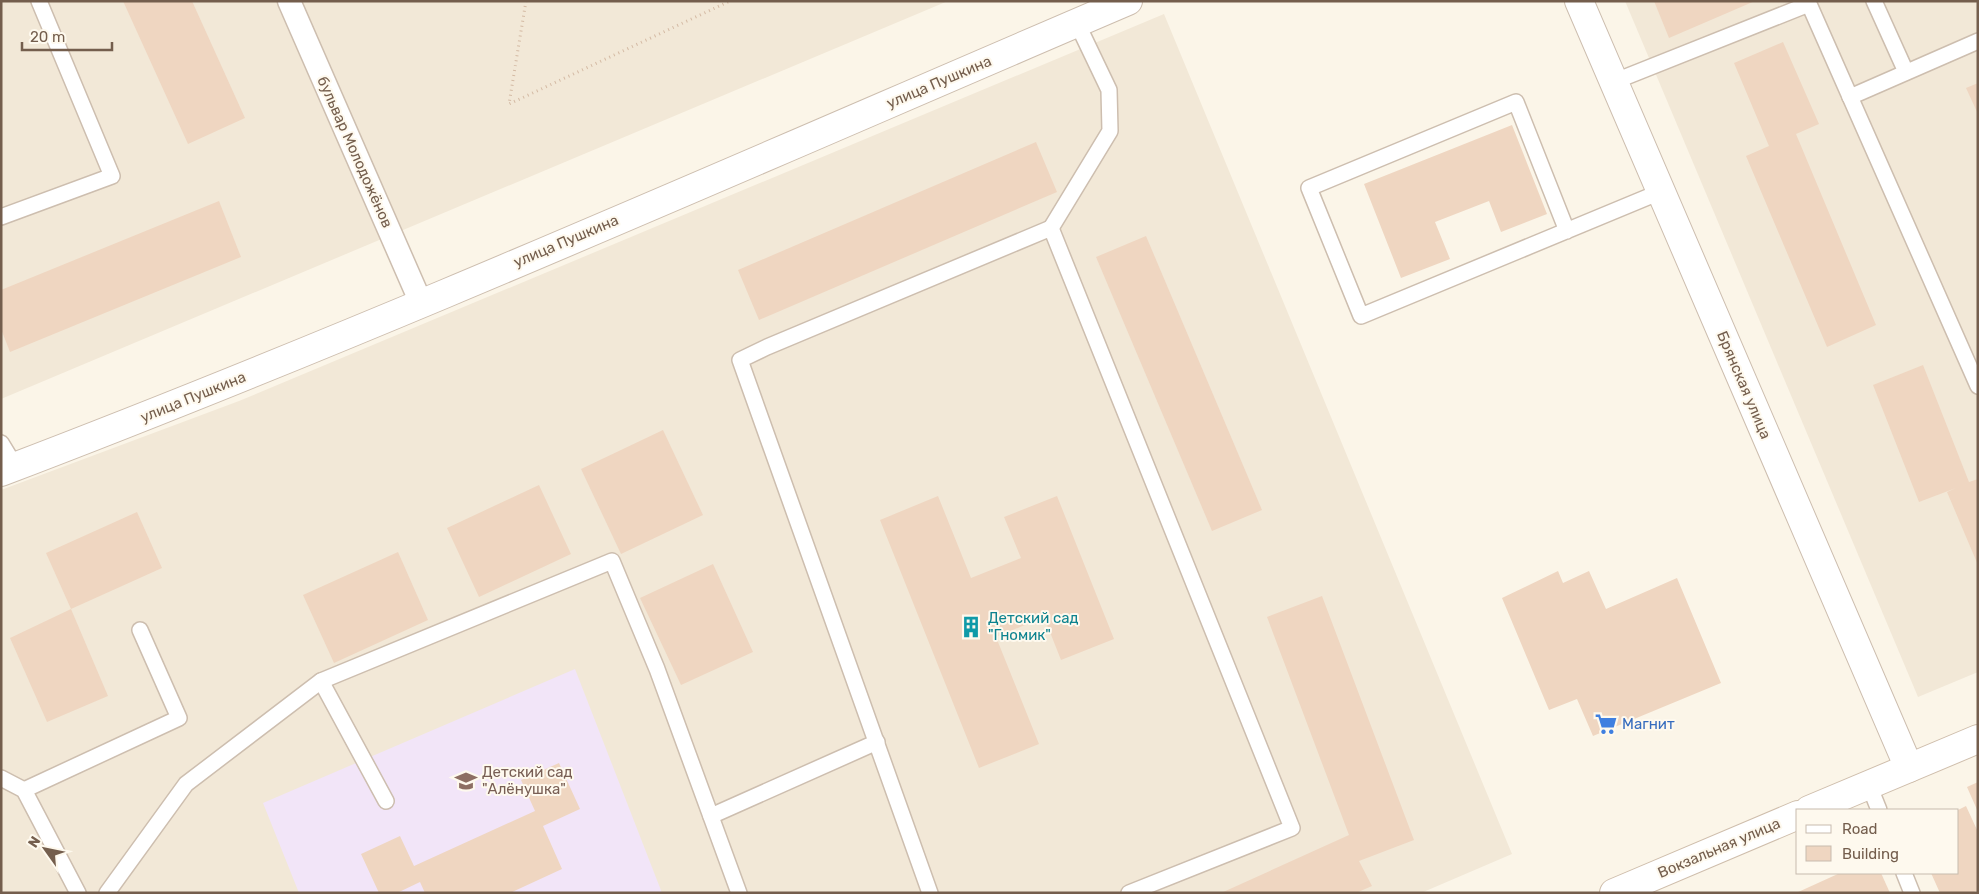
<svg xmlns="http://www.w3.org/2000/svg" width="1979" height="894" font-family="Rubik,sans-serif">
<rect width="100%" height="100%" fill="#fbf5e8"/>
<g fill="#f2e8d7">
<path d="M1 1H948L1 399Z"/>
<path d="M1625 1H1978V672L1918 697Z"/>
<path d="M1164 14 1512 854 1421 893H1V490L239 401Z"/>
</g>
<path fill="#f2e5f8" d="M575 669 662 893H299L263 803Z"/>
<g fill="#efd6c1">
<path d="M123 1H192L245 118 188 144Z"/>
<path d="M1654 1H1755L1669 38Z"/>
<path d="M1783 42 1819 124 1796 134 1876 325 1827 347 1746 156 1769 146 1734 63Z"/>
<path d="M1978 83V114L1966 88Z"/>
<path d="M1512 125 1547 214 1501 232 1489 201 1435 222 1450 259 1401 278 1364 184Z"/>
<path d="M1036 142 1057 192 759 320 738 270Z"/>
<path d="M219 201 241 257 10 352 1 329V290Z"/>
<path d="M1146 236 1262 510 1212 531 1096 257Z"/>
<path d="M1923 365 1969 482 1978 479V565L1947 492 1956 488 1919 502 1873 385Z"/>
<path d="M663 430 703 515 621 554 581 469Z"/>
<path d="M539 485 571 554 479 597 447 528Z"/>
<path d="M938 496 971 578 1021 558 1004 517 1057 496 1114 639 1061 660 1044 617 996 637 1039 744 979 768 880 520Z"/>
<path d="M137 512 162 568 71 609 46 553Z"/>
<path d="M398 552 428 620 334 663 303 595Z"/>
<path d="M713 564 753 652 681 685 640 598Z"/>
<path d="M1558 571 1563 583 1589 571 1606 609 1677 578 1721 683 1593 736 1577 699 1549 710 1502 598Z"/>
<path d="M1322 596 1414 840 1359 861 1372 886 1356 893H1221L1349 835 1267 617Z"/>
<path d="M71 609 108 696 47 722 10 638Z"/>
<path d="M559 763 580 809 543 826 562 869 510 893H425L420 882 397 893H379L361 854 400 836 414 866 535 811 521 780Z"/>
<path d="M1978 782V812L1967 787Z"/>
<path d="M1966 806 1978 832V890L1972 893H1940L1931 873H1958V810Z"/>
<path d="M1840 873H1881L1890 893H1796Z"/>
</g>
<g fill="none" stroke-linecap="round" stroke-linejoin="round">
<g stroke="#cdbeaf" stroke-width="18">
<g id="service">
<path d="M1874 1 1906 72"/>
<path d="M1613 82 1809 4 1978 386"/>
<path d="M1850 97 1978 41"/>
<path d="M1 217 112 176 39 1"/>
<path d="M1051 228 1110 131 1109 90 1077 23"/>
<path d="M1567 231 1516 102 1309 188 1361 316 1660 192"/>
<path d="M1 443 15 466"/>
<path d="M321 681 386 801"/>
<path d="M1 778 24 790 78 893"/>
<path d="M1869 785 1879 810"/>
<path d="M24 790 179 718 140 630"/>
<path d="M711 816 877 742"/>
<path d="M1904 873 1912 893"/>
<path d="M107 893 186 784 321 681 612 561 657 669 739 893"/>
<path d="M930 893 740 360 767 347 1051 228 1292 828 1129 893"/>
</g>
</g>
<g stroke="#cdbeaf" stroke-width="25">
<path id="pedestrian" d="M289 1 421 303"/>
</g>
<g stroke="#cdbeaf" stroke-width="30">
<g id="minor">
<path d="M1579 1 1909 768"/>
<path d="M1 472C382 327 754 161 1128 1"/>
</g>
</g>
<g stroke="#cfbeac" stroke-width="30">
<g id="secondary">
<path d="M1809 810 1978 739"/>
<path d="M1614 893 1798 815"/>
</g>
</g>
<path stroke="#d4baa4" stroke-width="3" stroke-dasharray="1 4" stroke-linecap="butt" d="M526 1 509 104 730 1"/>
<use href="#service" stroke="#fff" stroke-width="15"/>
<use href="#pedestrian" stroke="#fff" stroke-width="22"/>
<use href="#minor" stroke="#fff" stroke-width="28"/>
<use href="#secondary" stroke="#fff" stroke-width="28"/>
</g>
<defs>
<g id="building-bare" transform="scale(1.725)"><path d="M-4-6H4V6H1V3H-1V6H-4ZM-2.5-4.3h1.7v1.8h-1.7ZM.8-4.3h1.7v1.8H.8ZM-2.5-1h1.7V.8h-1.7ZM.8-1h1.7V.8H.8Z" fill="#0f9aa8" stroke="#fef9ee" stroke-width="2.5" paint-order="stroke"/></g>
<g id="supermarket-bare" transform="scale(1.725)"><path d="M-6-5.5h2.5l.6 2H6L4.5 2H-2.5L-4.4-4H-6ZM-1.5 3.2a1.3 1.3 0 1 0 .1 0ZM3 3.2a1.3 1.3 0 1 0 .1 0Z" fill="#3f7fe0" stroke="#fef9ee" stroke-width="2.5" paint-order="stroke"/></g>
<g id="school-bare" transform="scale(1.725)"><path d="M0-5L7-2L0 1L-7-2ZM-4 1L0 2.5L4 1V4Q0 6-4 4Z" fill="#8d6e63" stroke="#fef9ee" stroke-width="2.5" paint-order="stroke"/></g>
</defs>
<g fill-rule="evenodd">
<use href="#building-bare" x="971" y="627"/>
<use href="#supermarket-bare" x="1606" y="724"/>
<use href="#school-bare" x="466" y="781"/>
</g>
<g text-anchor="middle" stroke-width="4" stroke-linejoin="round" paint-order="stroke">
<g font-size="15" fill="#745e4d" stroke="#fef9ee">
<text transform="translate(939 82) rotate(-23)" y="5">улица Пушкина</text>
<text transform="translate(355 152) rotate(66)" y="5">бульвар Молодожёнов</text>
<text transform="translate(566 241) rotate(-23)" y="5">улица Пушкина</text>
<text transform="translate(1744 385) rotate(67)" y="5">Брянская улица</text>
<text transform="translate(193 397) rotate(-22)" y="5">улица Пушкина</text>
<text transform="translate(1719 848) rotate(-23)" y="5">Вокзальная улица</text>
</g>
<g font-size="15" fill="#0d838f" stroke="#fef9ee" text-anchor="start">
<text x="988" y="623">Детский сад<tspan x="988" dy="17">"Гномик"</tspan></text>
</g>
<g font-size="15" fill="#366cbe" stroke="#fef9ee" text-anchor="start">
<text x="1622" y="729">Магнит</text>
</g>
<g font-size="15" fill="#785e54" stroke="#fef9ee" text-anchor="start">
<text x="482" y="777">Детский сад<tspan x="482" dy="17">"Алёнушка"</tspan></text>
</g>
</g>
<rect width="1979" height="894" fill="none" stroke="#745e4d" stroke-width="5"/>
<rect x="1796" y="809" width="162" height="65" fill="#fef9ee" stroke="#c7bbae"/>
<rect x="1806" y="825" width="25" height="8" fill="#ffffff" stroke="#c7bbae"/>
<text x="1842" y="834" font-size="15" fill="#745e4d">Road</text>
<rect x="1806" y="846" width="25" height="15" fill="#efd6c1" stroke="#c7bbae"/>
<text x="1842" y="859" font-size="15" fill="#745e4d">Building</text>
<g transform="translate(45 849) rotate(303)" stroke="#fef9ee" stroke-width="4" paint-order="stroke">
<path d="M0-4L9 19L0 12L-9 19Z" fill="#745e4d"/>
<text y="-8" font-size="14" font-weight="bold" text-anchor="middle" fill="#745e4d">N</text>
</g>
<path d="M22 42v8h90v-8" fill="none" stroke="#745e4d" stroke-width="2.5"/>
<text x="30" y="42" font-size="15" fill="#745e4d" stroke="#fef9ee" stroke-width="4" paint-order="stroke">20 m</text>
</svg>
